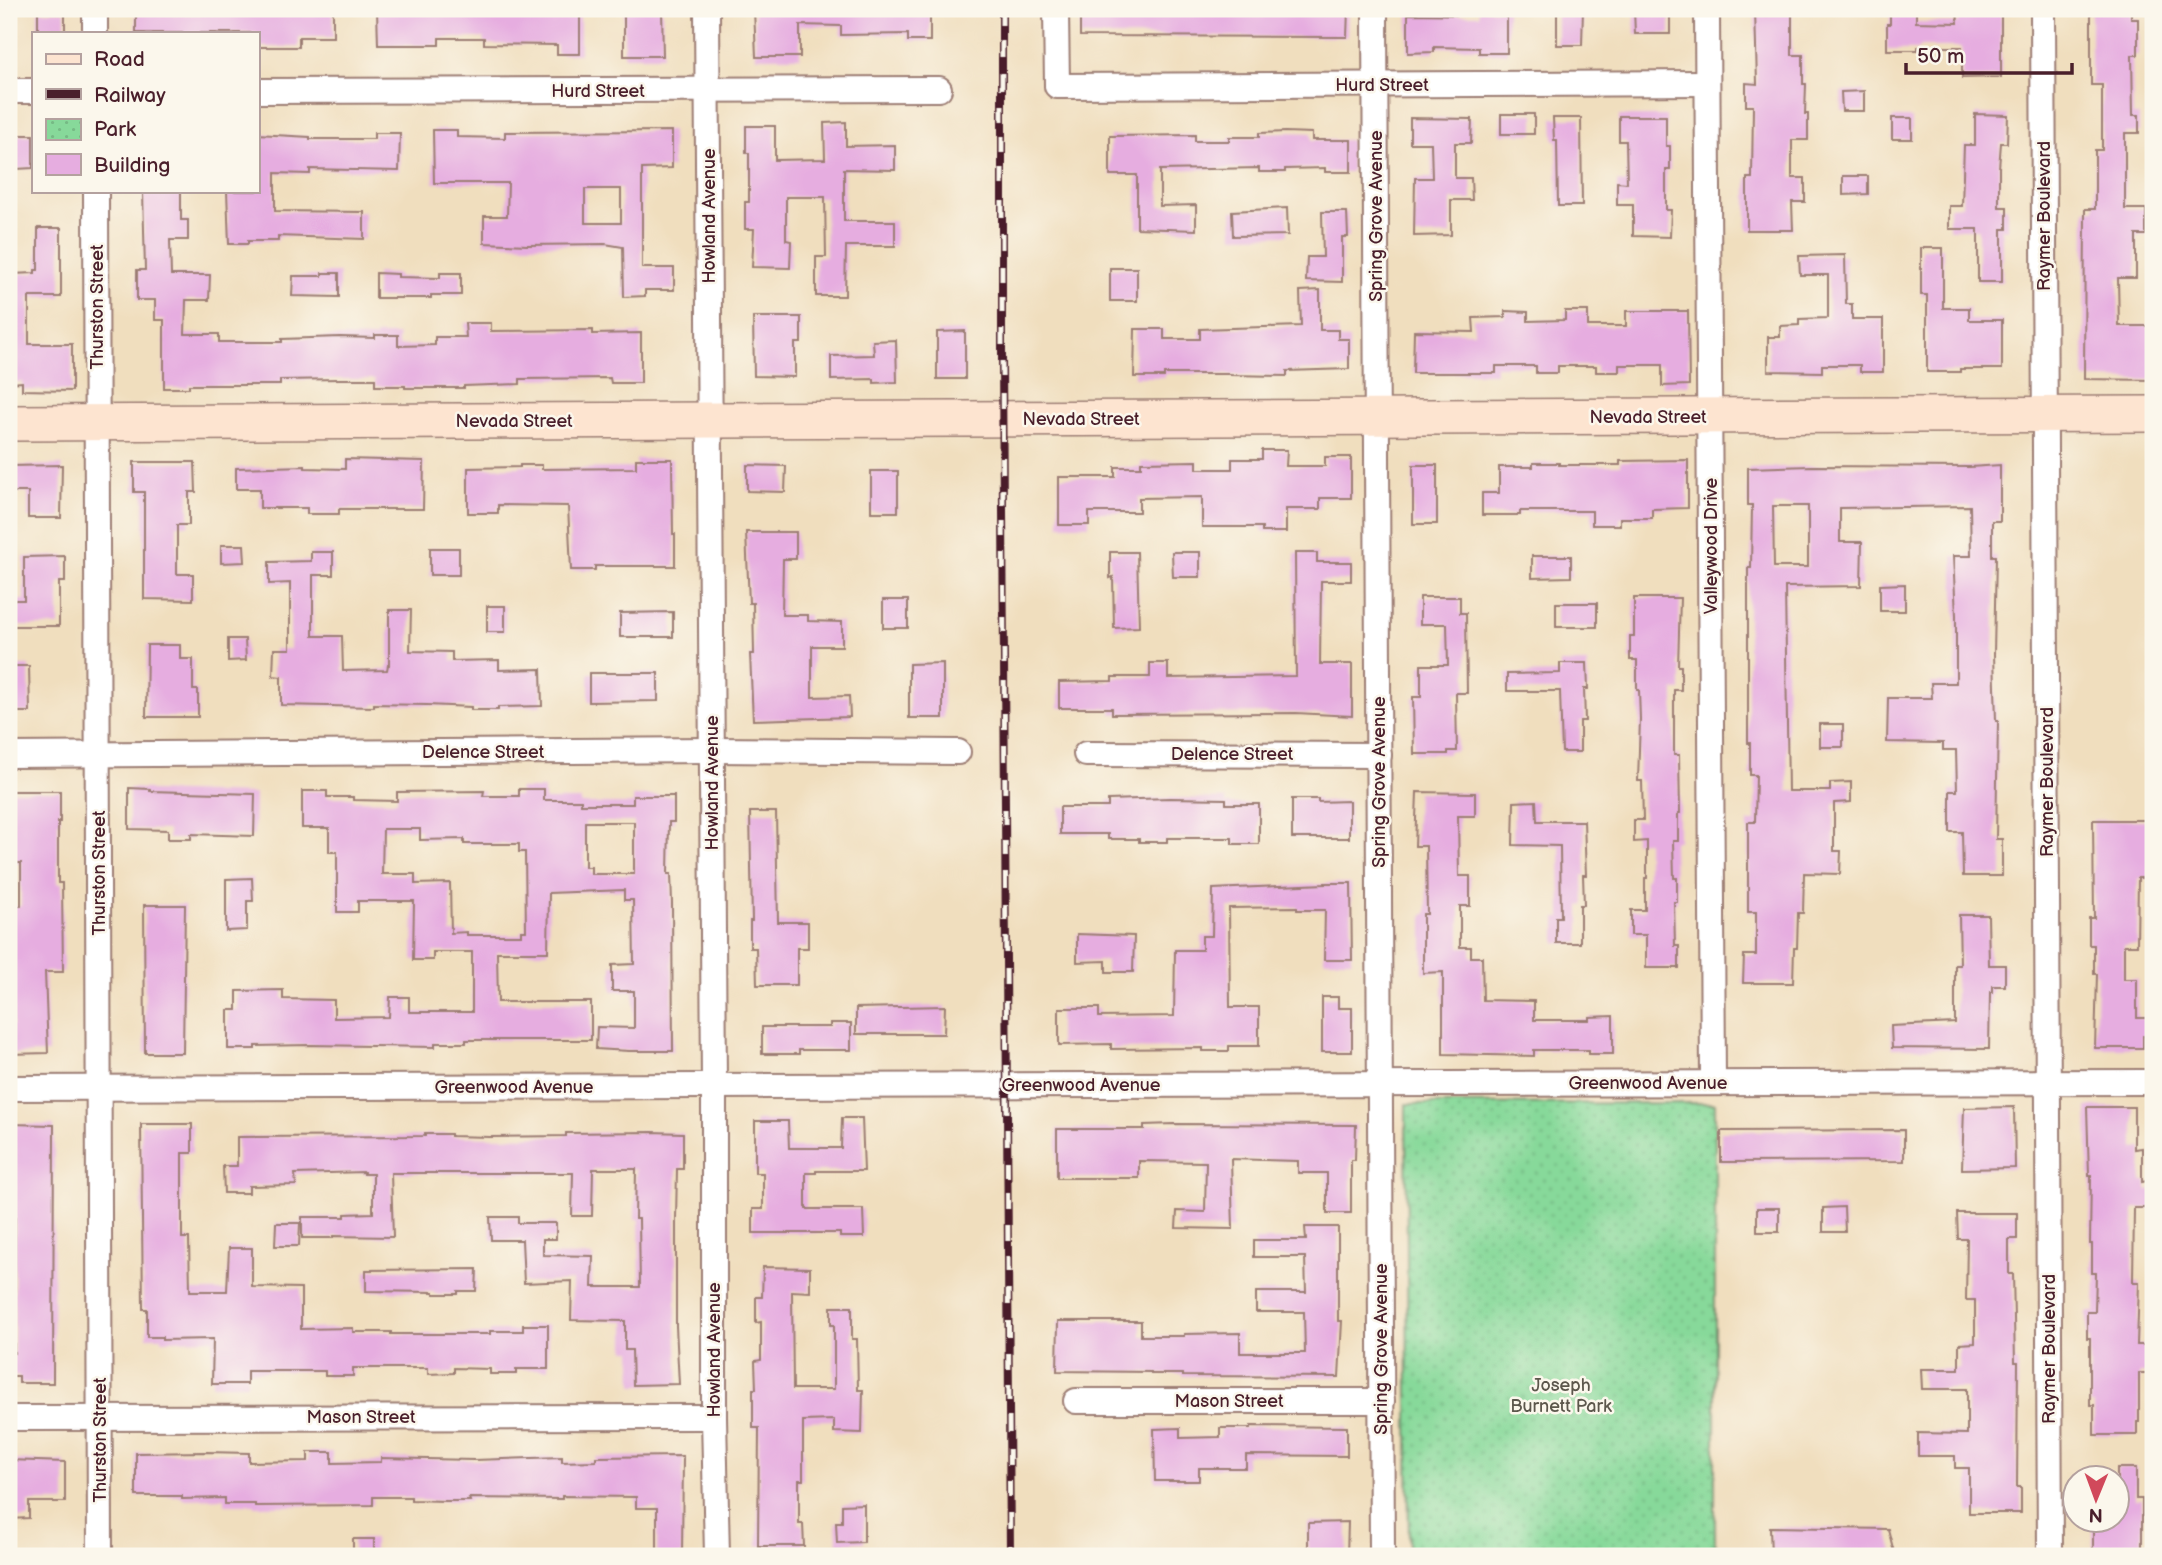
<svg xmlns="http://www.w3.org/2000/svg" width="2162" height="1565" font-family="'Balsamiq Sans',sans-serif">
<defs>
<pattern id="park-dots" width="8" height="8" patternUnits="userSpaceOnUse" patternTransform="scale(1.75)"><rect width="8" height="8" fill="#87d99a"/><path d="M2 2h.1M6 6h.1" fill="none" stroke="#76ba85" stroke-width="1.8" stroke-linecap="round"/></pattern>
</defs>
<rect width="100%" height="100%" fill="#fbf7ec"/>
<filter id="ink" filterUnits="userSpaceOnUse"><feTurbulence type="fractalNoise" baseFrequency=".0143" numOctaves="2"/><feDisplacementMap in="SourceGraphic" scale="14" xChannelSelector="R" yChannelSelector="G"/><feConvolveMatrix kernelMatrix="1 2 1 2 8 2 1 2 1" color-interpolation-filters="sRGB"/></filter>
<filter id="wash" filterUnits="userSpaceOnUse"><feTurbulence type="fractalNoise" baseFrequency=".00686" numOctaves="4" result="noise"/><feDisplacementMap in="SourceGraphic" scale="28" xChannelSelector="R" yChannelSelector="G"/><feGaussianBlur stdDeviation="1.57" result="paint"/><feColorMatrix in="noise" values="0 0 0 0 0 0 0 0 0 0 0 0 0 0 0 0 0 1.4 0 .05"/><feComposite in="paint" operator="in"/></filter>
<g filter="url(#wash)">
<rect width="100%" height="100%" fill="#f0debe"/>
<path fill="url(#park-dots)" stroke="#687c62" stroke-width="2" d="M1715 1103V1556H1409L1406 1104Z"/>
<g id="blocks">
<g fill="#e6ade0" fill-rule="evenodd">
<path d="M136 9H159V14H201V9H264V11L333 9V37H299V47H257V33H136Z"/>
<path d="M377 9H580V54H557V45L484 44V38H439V45H378Z"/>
<path d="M624 9H662L663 56H624Z"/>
<path d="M754 9H930V41H908V34L841 35V26L800 25V57H756Z"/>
<path d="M1080 9H1348L1347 37 1080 36Z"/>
<path d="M1479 9H1507V53H1479V48L1434 47V52L1408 53V14L1479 15Z"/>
<path d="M1557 9H1583L1582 45H1557Z"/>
<path d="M1634 9H1660V13L1670 14V34H1635Z"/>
<path d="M1755 9H1792V55H1803V84H1806L1805 114H1808V140H1792V178H1805V202H1792L1793 230H1747V178H1752L1753 106H1746V83L1757 84Z"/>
<path d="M1890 9H1916V22L1958 23 1957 9H2001V77L1962 78V47H1918V50H1887V24H1890Z"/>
<path d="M2091 9H2131V19H2138V55H2132L2133 115H2139V133H2125V209H2146V235H2136V278H2118L2119 326H2153V380L2084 379 2085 209H2095V150H2102V85H2091Z"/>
<rect x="38" y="11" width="27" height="22"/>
<path d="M1864 91V111H1842L1841 92Z"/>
<rect x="1501" y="114" width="33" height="20"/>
<path d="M1975 114 2008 115 2007 143H2001L1999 168V207H2007V229H2002V282H1978V229H1949V206H1962L1964 145H1975Z"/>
<path d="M1619 116H1666V146H1670V170H1666V210H1671L1670 237 1633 236V205H1617V182L1627 183 1626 141H1619Z"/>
<path d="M1410 118 1472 119 1471 143H1455V178H1471L1472 200H1451V235L1414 236 1415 178H1432L1431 143H1410Z"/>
<path d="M1553 118H1581L1582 206H1558L1557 140H1554Z"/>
<rect x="1892" y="118" width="20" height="21"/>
<path d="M846 122V146L895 145V170L844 169V221H895V246H846L845 296H816V257H826L825 197H786V240L791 241 790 268 752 267 754 229H745V202H749V153H746V126H775V160L825 159 824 123Z"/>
<path d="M433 130H457V137L505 138V132L672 131V168L642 169V268H674V290H645V296L624 297 623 247 605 244 527 245 484 243V216H507L508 183H434ZM585 189H621V223H585Z"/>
<path d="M1285 132 1312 133V140H1351V172H1325V168L1285 169V172H1259V168L1160 170V206L1196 205V230L1137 228V175H1110V136L1195 135V141H1229V137H1259V133Z"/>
<path d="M374 133H400L399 171 310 169V174L275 173V211L364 212V239L278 236V241H248V244H229L227 191H257V134L310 137V139H374Z"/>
<path d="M16 135H33V168L16 169Z"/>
<path d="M1843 176H1868V194L1843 195Z"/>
<path d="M143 191H181V220H188V240H170L171 275H210L209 300H186L185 334H219V342H282V339L340 337 375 338V335H398V346L435 345V337H466L465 323H491V331L593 330V334L641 333V383H611L610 378 520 379V384L464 386V388H405V386H375V379H340L280 380V385H189V388H164V320H155V300H137V270H145Z"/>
<path d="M1287 208 1288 235 1233 236 1232 211Z"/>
<path d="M1322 212H1347L1348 237H1342V282L1306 281 1307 257H1323Z"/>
<path d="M38 228H61V297H29V344H72V391L22 390V382L10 383 11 344H12L11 274 35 273V270H38Z"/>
<path d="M1921 248H1943V308H1969V320H2002V369H1960V372H1927V295H1921Z"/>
<path d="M1845 255 1846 304H1852V319H1883V372H1860V365H1822V372L1768 371V337H1780V326L1799 325V319L1828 318V275H1800L1799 256Z"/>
<rect x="1110" y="268" width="27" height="33"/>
<path d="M322 273H339V297L292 296 293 276H322Z"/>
<path d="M376 273 398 274V277L440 278V273H461V295H431V298H376Z"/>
<path d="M1320 290V330H1338V339H1349V369L1287 371V376L1230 375V374H1164V377H1134L1135 329H1164V339H1200V329L1301 326 1300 291Z"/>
<path d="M1505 311 1528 312V321L1565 320V311H1588V326H1626V311H1688L1689 385 1662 386V365H1619V372H1596V366H1558V373H1536V366H1496V373H1413L1414 331 1474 332 1473 318 1505 317Z"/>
<path d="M753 317H801V343H795V377L754 376Z"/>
<path d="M965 331V379H937V332Z"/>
<path d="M896 340 897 382 874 383V379L831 380V356L874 355 873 341Z"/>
<path d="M1262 450H1287L1286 466H1325V457H1351V498H1320V509H1286V532H1262V527H1202V497L1139 498V512H1089V525H1059V477H1115V467H1141V462L1197 461V469H1232V459H1262Z"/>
<path d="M345 459 424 461 423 509H339V514H307V508H260V489H236V468L305 466V468L345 469Z"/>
<path d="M636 459H672L673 534H675V566H595V570H571L568 506 498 505V513H468V468L520 467V465H542V469L636 468Z"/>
<path d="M1688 460V508L1652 509V518H1620V525H1592V511H1520V515H1482V493H1499V467H1533V463H1559V465H1620V461Z"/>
<path d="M134 462H195L196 492H189V525H177V574H193V600L144 599V492H134Z"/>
<path d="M62 465 61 518H28V492H9V466Z"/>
<path d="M747 465 786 466 785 492 747 491Z"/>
<rect x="1413" y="465" width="24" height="59"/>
<path d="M2000 465V521H1992V556H1996L1994 654 1996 721H1998L1996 839H2002V876H1963L1962 832H1950V791H1957L1956 750H1943V743L1887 742 1888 698H1932L1931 683H1956V615L1953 556H1971L1970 506 1840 508V542H1862L1861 586 1785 587 1788 791H1830V783L1851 782V802L1834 803V851H1841L1840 874 1804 873 1803 913H1798L1797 948H1794L1793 983H1743L1744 955H1756V912H1748V822H1755L1756 775H1750V743H1748V568H1751L1752 505H1748V468L1812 466 1970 467ZM1773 506H1808V567H1774Z"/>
<rect x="871" y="471" width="27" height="41"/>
<path d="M746 532H796V559H783L782 615H808V621L842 622V646H812V697L849 696 850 717 753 720 750 654H754L753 603H749Z"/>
<path d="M221 545H244L245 562 221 563Z"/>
<rect x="430" y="548" width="29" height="27"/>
<path d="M311 552H333V575H313V636H342L343 671 387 670 388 665H389V610H411L410 651 452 652V661L499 660V670L541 669 542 706 498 707V710H471V707L427 705 374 704V707L281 705V677L273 676 274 649H290V583L269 584V562L311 561Z"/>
<path d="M1110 552H1137L1139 627 1114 628 1113 577 1110 578Z"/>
<path d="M1172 552H1200V577H1173Z"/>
<path d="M1295 553H1317V562H1351V581H1321L1320 664H1352V716L1296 713 1112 714V708H1059V682L1112 681V677H1150V663H1168V678L1296 676Z"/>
<path d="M65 556V582H59V626H9V600H24V557Z"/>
<path d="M1532 556H1571V577L1532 578Z"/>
<path d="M1905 584V611H1880V585Z"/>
<path d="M1420 597H1460V613H1466L1467 693H1456L1457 751H1448V754H1414L1413 697H1421V665H1448L1447 624H1420Z"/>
<path d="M1634 598H1680L1678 666H1681V690H1674V755H1679L1680 813H1678V841H1673L1674 878H1677V902H1674L1675 946H1679V968H1646V935H1631V910H1645V878H1647V841L1634 842V820H1643L1642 781H1638L1640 719 1639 690H1637V660H1630V636H1634Z"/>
<rect x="883" y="600" width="25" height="28"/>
<rect x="1556" y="603" width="41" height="24"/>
<rect x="487" y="606" width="18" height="26"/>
<path d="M673 612V637H620V613Z"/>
<path d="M228 639H245L246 660 228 661Z"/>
<path d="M147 645H180V659H193V690H198V717H146Z"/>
<path d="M943 663V718H909V664Z"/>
<path d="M1560 663H1587L1588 689H1584L1585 721H1580V752H1562L1560 691H1507V674L1560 673Z"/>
<path d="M9 666H29L30 712H9Z"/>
<path d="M589 673H658V701L589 702Z"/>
<rect x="1820" y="724" width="23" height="23"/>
<path d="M129 788 150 789V791L255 794 254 836 191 834V839H168V830L129 829Z"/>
<path d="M519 789H544V800H581V804H633V796H674V822H669L668 874H671L672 903 673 1051H629L596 1049 597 1027 634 1028V991H612V965L634 964 633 900H624V890L549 893 548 952H497L498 1002H591V1040H466V1043H435V1047L310 1045 255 1046V1049H228V1010H237V991L283 990V999L334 1000V1018L389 1017 390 997H409V1012H472V952H433V960H413L414 901H358V912H337V852H329V828H302V791H327V797H353V800L397 801V792L484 791 483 796H519ZM585 822H634V874H591V867H585ZM383 829H420V840L464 839V844H519V852H525L526 931H521V935H467V932L451 933 450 883 415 884V874H382Z"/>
<path d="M9 791H60V822H58V883H62L63 972H45L48 1053 9 1054V1025H13V934H9V906H21V863H10Z"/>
<path d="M1417 792 1475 793V816H1458L1459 876H1470V906H1460V947H1471V957H1482L1483 1000 1534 1001V1020H1589V1017L1613 1016V1054H1589V1050H1534V1056L1443 1054V972L1423 973V914H1427L1426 846H1415Z"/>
<path d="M1170 798 1226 799V804H1259V844H1232V838H1167V842H1139V839H1108V834H1060V807H1108V800Z"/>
<path d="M1292 799H1318V802L1349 801V838H1292Z"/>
<path d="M1536 801 1537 821H1584L1586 875H1583L1584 905H1580V943H1556V917H1561L1560 846 1513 845 1514 802Z"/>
<path d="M750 812H776L778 922H808V948H797V985H757L756 948H750V921H752Z"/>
<path d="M2093 820H2151L2150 878H2138L2137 945H2124V979H2137V1018H2151L2152 1037 2143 1036V1048H2095L2097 974H2094V945H2089V918H2094Z"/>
<path d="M252 878 253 901H247V930L226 931V879Z"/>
<path d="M1325 883H1351L1352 960H1324L1325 910H1297V907L1229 908 1230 1007H1259V1046H1229V1051H1203V1048L1111 1049V1044L1059 1045V1008H1099V1017L1174 1016 1175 950H1202V936H1212L1213 889 1325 884Z"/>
<path d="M144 905H185L183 1053H145Z"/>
<path d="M1959 915H1988L1989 965H2005V986H1992V992H1990L1989 1049 1892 1048 1891 1026 1955 1023V965H1960Z"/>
<path d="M1077 934 1134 936 1133 972H1106V961L1077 962Z"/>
<path d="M1322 997H1338V1008H1352V1052H1322Z"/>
<path d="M945 1006 944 1034H856V1008Z"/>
<path d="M830 1023H851V1050H799V1054H762V1027H830Z"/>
<path d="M2014 1107 2015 1168 1962 1169 1964 1108Z"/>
<path d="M2087 1107H2134V1149L2142 1148V1182L2147 1181V1190H2153V1208H2134L2133 1282H2139L2137 1345H2149V1373H2139V1422H2137V1435H2094V1405H2090V1338H2087V1312H2095L2096 1273H2092V1244H2090L2091 1175H2089Z"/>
<path d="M842 1118H862L864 1171H816V1173H806V1209H863L864 1237H840V1233H753V1209H763V1173H755V1121H788L789 1148H841Z"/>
<path d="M9 1124 54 1125 53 1383H19V1376H9V1353H14L15 1205 14 1154H9Z"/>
<path d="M141 1124H192V1153H182V1238H189L190 1291H227L229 1248H252V1287L301 1288V1329L353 1328V1332H391V1334H490V1331H523V1325H548V1369H516V1374H490V1369L454 1368V1373L428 1374V1368H353V1376H325V1371H247V1384H212L213 1339 162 1340V1337H147V1309H143Z"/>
<path d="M1174 1124 1356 1125 1355 1160H1351V1213H1327V1173H1298V1161L1231 1159 1233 1229 1176 1228 1177 1211 1205 1212 1206 1162 1139 1161V1178H1057V1129H1144V1125Z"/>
<path d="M1904 1130V1161L1721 1162V1131Z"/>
<path d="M652 1132 683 1133V1169H677L676 1219V1326L679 1384 633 1385 632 1350H625V1321L571 1320 572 1281 524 1283 522 1240H491L490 1217H518V1223H556V1239H543V1255L593 1256 592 1287H640L639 1219H635L636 1169H593L592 1216H572L573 1173H391L393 1237 333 1236V1238H302V1217H345V1214L373 1213V1174H364V1172L295 1174 296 1185 249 1186V1193H224L223 1166H237V1137L425 1136V1134H451V1136L490 1137 566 1136V1133Z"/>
<path d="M1844 1207 1845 1232H1823V1208Z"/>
<rect x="1757" y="1208" width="22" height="24"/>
<path d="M1957 1213H2017V1239H2009V1274H2013L2015 1362H2018L2017 1487H2021V1513H1969V1468H1955V1456H1918V1433L1967 1434V1389H1922L1921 1369H1959V1344L1975 1343V1300H1966L1967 1239H1958Z"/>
<path d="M276 1223H300L299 1246H275Z"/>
<path d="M1305 1227H1338V1321H1342L1339 1377 1183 1376V1374H1151V1372L1057 1371 1058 1321H1141V1336H1184V1334L1240 1333V1353H1305L1304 1312H1256V1292H1306L1305 1257H1254V1240H1306Z"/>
<path d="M763 1267 810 1268V1292L792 1291 793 1389H834V1325H831V1307H852V1339H857L858 1390H863L862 1433 834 1432V1420L803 1421V1480H799V1524H803L804 1546H758L759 1428H753V1389H756L755 1361 761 1360V1322L756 1323V1297H762Z"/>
<path d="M477 1269 476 1291H458V1294H434V1292L366 1291V1270Z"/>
<path d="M1251 1426 1347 1427V1456L1246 1455V1468H1199V1481H1155L1154 1429 1180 1428V1438L1220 1437V1428H1251Z"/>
<path d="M206 1452 249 1453V1462L308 1461V1452H332V1463L381 1462V1458L474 1460 562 1457V1462L596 1461V1457L683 1456 682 1556H657V1508H636V1497L562 1496V1499L469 1498 470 1501H445L411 1500V1497H373V1505L255 1506V1504H225V1498L182 1499V1496H136V1453Z"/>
<path d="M9 1460 65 1462V1502H29V1518L9 1519Z"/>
<path d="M2117 1468H2136V1499H2142V1556H2093V1520H2117Z"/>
<path d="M864 1504V1542L837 1543 836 1522H842V1505Z"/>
<path d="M1348 1522 1347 1556H1308V1523Z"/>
<path d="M1770 1527 1888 1529 1895 1556H1771Z"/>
<rect x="353" y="1539" width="21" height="17"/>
</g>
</g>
</g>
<g filter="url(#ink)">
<use href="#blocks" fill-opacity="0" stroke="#9d7e74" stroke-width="2"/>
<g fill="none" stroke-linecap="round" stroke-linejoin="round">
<g stroke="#9d7e74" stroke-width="28">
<g id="street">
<path d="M95 9V33"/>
<path d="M707 9 714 1086V1417L717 1556"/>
<path d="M1056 9 1057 86 1707 83"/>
<path d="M1375 9 1382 1556"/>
<path d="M1707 9 1713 1083"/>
<path d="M2043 9 2050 1556"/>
<path d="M9 91H33"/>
<path d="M257 91 939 89"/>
<path d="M96 191 100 1556"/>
<path d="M1086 754 1379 755"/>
<path d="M9 755 712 750 958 752"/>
<path d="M9 1088 2153 1082"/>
<path d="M1076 1401H1382"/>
<path d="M9 1418 714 1417"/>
</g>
</g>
<g stroke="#9d7e74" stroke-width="38">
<path id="secondary" d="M9 423 2153 414"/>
</g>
<use href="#street" stroke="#fff" stroke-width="24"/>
<use href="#secondary" stroke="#fde4d0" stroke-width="35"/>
<g stroke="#4a1f2b" stroke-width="8">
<path id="rail" d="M1002 9V360L1010 1556"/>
</g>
<use href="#rail" stroke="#fbf7ec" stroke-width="5" stroke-dasharray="16" stroke-linecap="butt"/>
</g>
</g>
<g text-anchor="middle" stroke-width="5" stroke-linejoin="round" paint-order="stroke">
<g font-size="18" fill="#4a1f2b" stroke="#fbf7ec">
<text x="1382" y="91">Hurd Street</text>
<text x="598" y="97">Hurd Street</text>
<text transform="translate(709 216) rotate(-90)" y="6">Howland Avenue</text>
<text transform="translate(1376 216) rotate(-90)" y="6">Spring Grove Avenue</text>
<text transform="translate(2044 216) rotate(-90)" y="6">Raymer Boulevard</text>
<text transform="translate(97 307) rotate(-90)" y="6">Thurston Street</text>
<text x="1648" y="423">Nevada Street</text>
<text x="1081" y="425">Nevada Street</text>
<text x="514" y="427">Nevada Street</text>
<text transform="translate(1711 546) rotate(-90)" y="6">Valleywood Drive</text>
<text x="483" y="758">Delence Street</text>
<text x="1232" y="760">Delence Street</text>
<text transform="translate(1379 782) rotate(-90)" y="6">Spring Grove Avenue</text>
<text transform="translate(2047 782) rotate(-90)" y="6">Raymer Boulevard</text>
<text transform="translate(712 783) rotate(-90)" y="6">Howland Avenue</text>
<text transform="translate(99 873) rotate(-90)" y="6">Thurston Street</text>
<text x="1648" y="1089">Greenwood Avenue</text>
<text x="1081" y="1091">Greenwood Avenue</text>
<text x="514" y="1093">Greenwood Avenue</text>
<text transform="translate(1381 1349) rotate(-90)" y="6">Spring Grove Avenue</text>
<text transform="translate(2049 1349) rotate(-90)" y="6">Raymer Boulevard</text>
<text transform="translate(714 1350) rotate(-90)" y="6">Howland Avenue</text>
<text x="1229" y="1407">Mason Street</text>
<text x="361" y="1423">Mason Street</text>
<text transform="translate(100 1440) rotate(-90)" y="6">Thurston Street</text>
</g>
<g font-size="18" fill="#5c574c" stroke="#fbf7ec">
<text x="1561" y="1391">Joseph<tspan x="1561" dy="21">Burnett Park</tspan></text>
</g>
</g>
<rect width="2162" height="1565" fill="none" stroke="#fbf7ec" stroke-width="35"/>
<rect x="32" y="32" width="228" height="161" fill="#fbf7ec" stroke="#b4a19f" stroke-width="2"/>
<rect x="46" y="54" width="35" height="10" fill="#fde4d0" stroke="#b4a19f" stroke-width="2"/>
<text x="94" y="66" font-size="21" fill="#4a1f2b">Road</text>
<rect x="46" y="89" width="35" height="10" fill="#4a1f2b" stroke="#b4a19f" stroke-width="2"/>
<text x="94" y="102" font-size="21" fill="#4a1f2b">Railway</text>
<rect x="46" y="119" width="35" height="21" fill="url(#park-dots)" stroke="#b4a19f" stroke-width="2"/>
<text x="94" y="136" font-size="21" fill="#4a1f2b">Park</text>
<rect x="46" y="154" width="35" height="21" fill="#e6ade0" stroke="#b4a19f" stroke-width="2"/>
<text x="94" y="172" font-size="21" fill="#4a1f2b">Building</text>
<g transform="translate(2096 1499) rotate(181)"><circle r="33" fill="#fbf7ec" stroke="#b4a19f" stroke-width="2"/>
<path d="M0-5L12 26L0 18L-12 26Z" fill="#d1495b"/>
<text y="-10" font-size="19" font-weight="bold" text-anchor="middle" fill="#4a1f2b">N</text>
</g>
<path d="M1906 63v10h166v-10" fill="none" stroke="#4a1f2b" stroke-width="3.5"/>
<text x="1917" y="63" font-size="21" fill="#4a1f2b" stroke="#fbf7ec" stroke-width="5" paint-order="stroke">50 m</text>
</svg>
